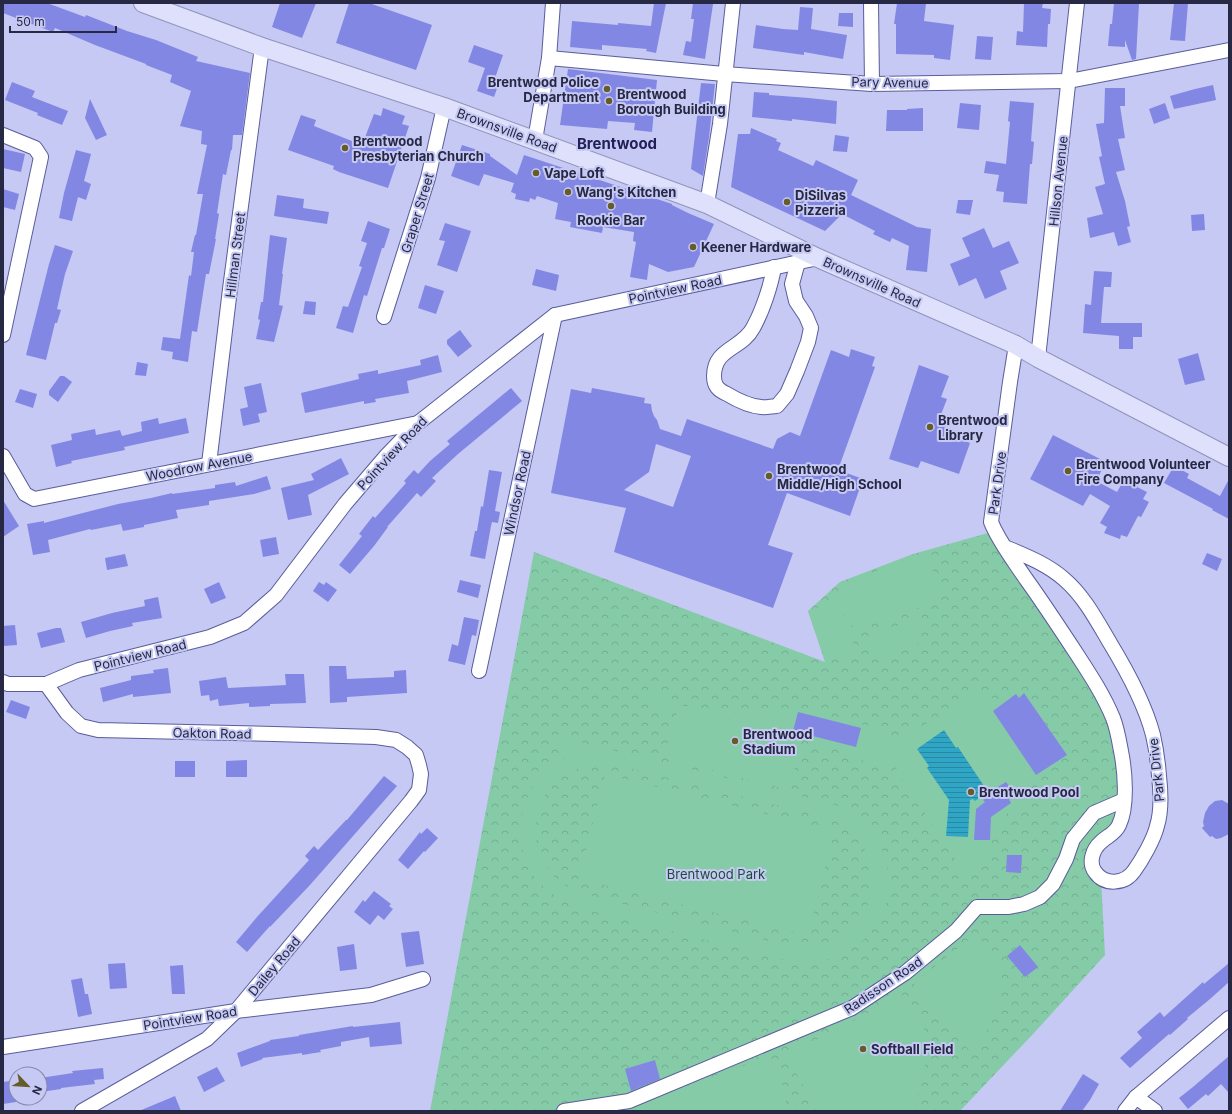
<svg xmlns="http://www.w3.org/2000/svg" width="1232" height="1114" font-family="Inter,sans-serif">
<defs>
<pattern id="park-crowns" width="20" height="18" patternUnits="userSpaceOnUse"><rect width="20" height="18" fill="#86cba7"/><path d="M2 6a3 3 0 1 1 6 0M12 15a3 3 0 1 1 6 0" fill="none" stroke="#74ae91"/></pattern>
<pattern id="water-rules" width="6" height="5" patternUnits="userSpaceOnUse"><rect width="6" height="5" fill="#30a6c6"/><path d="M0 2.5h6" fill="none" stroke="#2987a2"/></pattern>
</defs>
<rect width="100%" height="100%" fill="#c5c9f3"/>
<path fill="url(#park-crowns)" d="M995 531 1114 720 1119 827 1093 851 1101 878 1105 955 1033 1034 960 1111H430L534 552 825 662 808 611 840 582 913 554Z"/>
<g fill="#86cba7" fill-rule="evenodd">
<path d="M917 556H924C930 561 940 586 939 594 938 598 935 601 932 603L861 628C844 627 843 608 838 594V591L841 584Z"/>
<path d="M839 600 856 651 826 662 808 611Z"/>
<path d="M916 620 924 642 876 658 869 636Z"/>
<path d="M980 692 991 696 999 707 1019 698 1024 693 1067 755 1032 778 1028 806 1014 814 1010 810 1001 820 992 841 984 862 966 875 897 771 892 752V759L886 770 826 745 802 739 789 790 663 757 677 713 646 705 651 694 661 696 660 702 744 715 797 708 864 725 877 726 885 732 892 747 900 741 904 736 945 713H952L958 705Z"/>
<path d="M563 738 836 805C848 811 861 818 870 829 905 875 889 937 835 957 820 963 805 962 790 961L576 907C562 900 549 893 538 881 513 852 516 805 540 777 548 767 562 760 573 754L560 751ZM599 763 617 765 831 819C842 825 851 830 858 839 886 874 871 928 830 944 818 948 805 947 793 947L584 894C572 889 559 884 551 873 526 842 532 797 564 775 575 768 587 765 599 763Z"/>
<path d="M605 774 834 831 808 936 579 879Z"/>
<path d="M976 934 989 949 1000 971 1002 982V993L998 1009 984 1035 969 1050 913 990 915 982Z"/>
<path d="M903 995 923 1025 928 1045 921 1089 908 1109 907 1111H818L788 1059 789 1054Z"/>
<path d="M753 1062 768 1064 781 1078 788 1111H641V1110L646 1102Z"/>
</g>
<path fill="url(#water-rules)" d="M944 730 956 748 958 747 988 792 975 801 973 799 970 800 968 837 946 836 949 800 927 768 929 766 917 749Z"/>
<g fill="#8387e4" fill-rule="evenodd">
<path d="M3 3H47L85 17 86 15 127 31 156 40 198 57 196 61 250 73 242 135H233L232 150H231L226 175 223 174 217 213 219 214 215 239H216L209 274H206L197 332 192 331 188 362 172 359 173 352 161 350 163 337 180 339 189 275 191 276 194 252H191L195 235H196L203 194H197L207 145 201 144 202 131 180 126 191 91 170 82 172 75 146 65V64L95 45 55 28 53 32 3 13Z"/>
<path d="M280 3H316L302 38 272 27Z"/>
<path d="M349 3H369L432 25 416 70 336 43Z"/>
<path d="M654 3H666L656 53 646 51 647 49 602 45V50L570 47 572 21 618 25V23L651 26Z"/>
<path d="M693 3 713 4 705 59 683 55 686 41 691 42 694 19H691Z"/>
<path d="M897 3H926L924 21 954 25 950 60 934 58V55L896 54V24H894Z"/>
<path d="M1024 3H1043L1042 8 1051 9 1050 24H1048L1047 47 1016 45 1017 31 1023 32Z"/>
<path d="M1114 3H1139L1136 59 1132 60 1125 40V47L1108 46 1110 24H1112Z"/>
<path d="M1174 3H1188L1185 41 1170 40Z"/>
<path d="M800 7 813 8 811 29 847 35 843 59 804 52V55L753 48 756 25 783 29 798 30Z"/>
<path d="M839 13H853V27L838 26Z"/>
<path d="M977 36 993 37 991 60 975 59Z"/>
<path d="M474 45 503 55 494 81 499 83 494 97 477 91 485 68 468 62Z"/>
<path d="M568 69 657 80 652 132 634 130 635 123 608 121 607 129 560 125Z"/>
<path d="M12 82 35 91 32 97 68 111 62 125 37 115 38 113 5 100Z"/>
<path d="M701 83 715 84 709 137 703 176 691 169Z"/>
<path d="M1213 85 1216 100 1174 109 1170 96 1195 89Z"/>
<path d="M1105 88H1125V106H1120L1125 138 1118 139 1125 170 1116 172 1125 201 1130 226 1127 227 1131 242 1118 246 1114 232 1090 238 1087 218 1103 214 1095 187 1105 184 1099 157 1102 156 1096 124 1104 123Z"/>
<path d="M754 92 769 93V95L809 98 837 101 836 124 792 119V121L752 117Z"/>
<path d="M90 99 107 135 96 140 85 118Z"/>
<path d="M1010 101 1034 103 1031 141 1034 142 1032 164H1030L1027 204 1003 202 1004 192 996 191 999 175 984 173 986 161 1006 164 1010 122 1008 121Z"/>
<path d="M960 103 981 105 979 130 957 128Z"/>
<path d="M1165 103 1170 118 1154 124 1149 109Z"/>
<path d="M383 108 405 116 402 124 409 126 388 188 339 172 333 169 334 166 288 150 301 115 316 120 314 126 362 145 374 114 381 116Z"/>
<path d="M923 108V131H886L887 110H907V109Z"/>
<path d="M751 128 777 139 776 141 781 143 778 150 813 166 816 160 858 180 851 195 917 227 931 229 927 272 906 270 909 246 892 238 890 242 873 234 875 231 842 214 825 231 731 187 738 134H750Z"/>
<path d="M835 135 849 137 847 152 833 151Z"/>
<path d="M462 145 490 154V156L517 175 524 155 672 204V205L688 213 714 224 694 267 668 272 649 264 647 280 630 277 636 242 633 241 634 232 603 227 602 233 570 227 571 222 555 219 558 203 537 196 535 200 530 198 529 202 515 199 516 194 511 192 514 183 484 174 479 186 451 176Z"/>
<path d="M3 149 25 154 21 172 3 168Z"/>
<path d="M76 150 91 154 84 181 91 184 86 200 78 197 72 221 59 218 64 193Z"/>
<path d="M3 189 19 194 15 210 3 207Z"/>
<path d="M277 195 304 199 303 208 329 212 327 224 274 216Z"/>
<path d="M958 200H973L970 215 956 213Z"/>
<path d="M1204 214 1205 230 1192 231 1191 215Z"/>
<path d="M368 221 390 229 384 248H382L367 296 364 295 353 333 336 328 343 306 348 307 362 267 359 266 367 243 361 241Z"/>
<path d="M445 223 471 231 457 272 437 265 445 241 439 240Z"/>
<path d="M984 228 993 248 1009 241 1019 263 1000 271 1007 289 985 299 976 278 959 286 950 264 970 256 962 238Z"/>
<path d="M270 235 287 238 282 274H283L279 305 283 306 274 342 256 339 260 320 258 319 261 302H263Z"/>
<path d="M55 245 73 251 65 274 57 309 61 310 57 323H55L46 360 26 355 49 264Z"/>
<path d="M536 269 559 275 556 291 532 285Z"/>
<path d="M1094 271 1112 272 1111 287H1104L1101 323H1142V337H1133V349H1119V336L1083 333 1085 304 1091 305Z"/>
<path d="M425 285 444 291 436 314 418 308Z"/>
<path d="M305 301 316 302 315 315 303 314Z"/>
<path d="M460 330 472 346 458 357 447 344V340Z"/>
<path d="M851 349 875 357 872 366 875 367 838 470 863 479 850 516 787 493 768 545 793 553 773 608 614 552 626 508 551 493 571 389 591 393 592 388 645 398 644 403 651 404 652 411 654 416 657 420 660 429 681 436 687 419 773 449 777 439 790 432 800 436 831 350 849 357ZM656 444 691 456 673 507 624 490 649 472Z"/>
<path d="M1198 353 1205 380 1185 385 1178 359Z"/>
<path d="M438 355 442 372 407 381 409 393 375 399 376 402 364 404V401L305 413 301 393 359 379 358 374 378 370V374L421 365 420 360Z"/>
<path d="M137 362 148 364 146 376 135 375Z"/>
<path d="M919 365 949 376 941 397 947 399 940 417 948 435 970 443 959 474 921 461 918 468 889 459Z"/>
<path d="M60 376H64L72 382 58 402 49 395V391Z"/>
<path d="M261 383 267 412 258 414 260 422 243 426 240 409 248 407 244 387Z"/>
<path d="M511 388 522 401 458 454 432 478 436 481 421 497 417 493 387 527H388L374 546 350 574 339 565 362 536 359 534 373 516 375 518 406 483 404 481 414 470 418 474 430 461 450 444 447 441Z"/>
<path d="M20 389 37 394 33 408 15 402Z"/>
<path d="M158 418 159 424 186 418 189 433 124 447 125 450 71 461 72 463 56 467 51 445 72 440 71 434 95 429 96 435 120 430 122 436 142 431 141 422Z"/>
<path d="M1053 435 1106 462 1096 481 1117 492 1126 476 1140 483 1137 487 1147 492 1143 499 1149 502 1141 517 1138 516 1127 537 1121 535 1120 539 1104 533 1107 527 1100 523 1110 506 1090 494 1083 506 1030 479Z"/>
<path d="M341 458 349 474 308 495 312 515 288 520 281 488 314 480 311 474Z"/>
<path d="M1174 466 1189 474 1187 478 1220 496 1229 479V519L1212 510 1213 509 1164 483Z"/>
<path d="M489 470 502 472 495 511 500 512 498 523 492 522 491 526 485 559 470 556 475 531H477L481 506 483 507Z"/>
<path d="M267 476 271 489 254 494 209 501V505L176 510 178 518 144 525V527L123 531 121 524 91 530 90 529 48 540 50 552 33 555 27 524 44 521V523L118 504 151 498 172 493V494L215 488V485L235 482 236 486Z"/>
<path d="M3 500 19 526 3 537Z"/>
<path d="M276 537 279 554 263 557 260 540Z"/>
<path d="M1207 553 1222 559 1217 571 1202 564Z"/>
<path d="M125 554 128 566 107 570 105 558Z"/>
<path d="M460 580 481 585 478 598 457 592Z"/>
<path d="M219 582 226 598 211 604 204 589Z"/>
<path d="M319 582 324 585 326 582 337 590 328 602 313 591Z"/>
<path d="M158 597 162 618 132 623 133 626 110 631 86 638 81 622 112 613 145 606 144 600Z"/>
<path d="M464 617 479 620 476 636 472 635 465 665 448 661 452 644 458 646Z"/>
<path d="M15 625 17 645 3 646V626Z"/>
<path d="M56 628H61L65 642 41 648 37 633Z"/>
<path d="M329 666H346L347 679 394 677V671L406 670 407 693 347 697V702L330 703Z"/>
<path d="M168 668 171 693 133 697V694L103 702 100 688 131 680V676L154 673 153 670Z"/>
<path d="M285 674H304L306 703 270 704V706L249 707V703L219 706 218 699 210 701 209 695 201 696 199 681 226 677 228 688 286 685Z"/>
<path d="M1024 693 1067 755 1036 775 993 711 1016 694 1019 698Z"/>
<path d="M11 700 30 707 26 719 6 712Z"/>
<path d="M798 712 861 728 856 747 793 731Z"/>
<path d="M247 760V777H226V761Z"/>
<rect x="175" y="761" width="20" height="16"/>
<path d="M384 776 397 786 310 885 270 927V926L247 952 236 942 257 917 309 860 305 856 314 846 318 850 346 820H347Z"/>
<path d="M1006 782 1015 794 1009 799 1011 803 991 817 990 840H974L976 809 985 802 983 800 998 790 996 788Z"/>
<path d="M1222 800 1229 804V834L1221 838 1216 839 1212 836 1210 837 1202 828 1204 826 1203 822 1205 813 1209 806 1215 801Z"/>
<path d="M427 828 438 838 425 852 424 851 408 869 398 860 420 832 421 834Z"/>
<path d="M1007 855H1022L1021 873 1006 872Z"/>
<path d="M374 891 391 904 389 906 393 909 384 920 378 915 370 925 354 912 363 900 365 902Z"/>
<path d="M419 931 424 964 406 967 401 933Z"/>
<path d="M354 944 357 969 340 971 337 947Z"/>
<path d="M1020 945 1038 967 1025 977 1007 956Z"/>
<path d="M125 963 127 988 110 989 108 964Z"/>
<path d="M1229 963V982L1210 999 1187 1018 1188 1019 1170 1035 1169 1034 1130 1068 1120 1058 1142 1038 1137 1032 1160 1012 1164 1017 1203 982 1204 984Z"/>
<path d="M183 965 185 994H172L170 966Z"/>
<path d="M82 978 85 994H88L92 1014 78 1017 71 980Z"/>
<path d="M400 1022 402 1044 370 1047 369 1037 341 1042V1046L320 1050 321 1052 302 1055V1053L262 1058 263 1059 241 1067 237 1053 270 1041V1040L299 1036V1035L353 1026V1027Z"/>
<path d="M1229 1056V1093L1221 1084 1208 1096 1206 1094 1188 1109 1179 1098 1193 1087Z"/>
<path d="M655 1060 660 1079 631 1091 625 1069Z"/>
<path d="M217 1067 225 1081 204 1092 197 1077Z"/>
<path d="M103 1068 104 1079 94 1080 95 1084 61 1088V1089L41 1092 40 1078 73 1073 72 1071Z"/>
<path d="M1083 1074 1099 1084 1090 1100 1082 1111H1060Z"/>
<path d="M16 1080V1102L3 1104V1082Z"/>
<path d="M175 1096 181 1111H139Z"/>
</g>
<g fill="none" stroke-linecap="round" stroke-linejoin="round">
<g stroke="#5a5d9b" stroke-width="16">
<g id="minor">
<path d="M871 3 872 84"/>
<path d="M549 58 724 74 872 84 1069 81 1229 50"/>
<path d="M3 135 35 148 41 157 3 335"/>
<path d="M535 140 549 58 553 3"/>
<path d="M707 204 720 124 733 3"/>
<path d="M774 267C771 286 762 312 753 328 742 349 714 348 714 376 714 386 718 390 727 394 737 400 749 406 761 407 766 408 772 406 777 406L787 394 797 371 808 342 811 328 806 316 796 301 792 284 798 262"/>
<path d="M384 317 428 178 444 107"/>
<path d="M1038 358 1077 3"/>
<path d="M3 456 25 494 34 499 418 423"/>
<path d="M209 464 230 289 262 47"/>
<path d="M1005 547C1026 556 1047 564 1064 579 1084 596 1097 621 1110 643 1127 671 1145 704 1153 735 1156 748 1158 762 1159 776 1161 793 1162 810 1157 826 1154 839 1142 860 1134 871 1125 884 1105 886 1095 872 1088 862 1093 849 1101 842 1107 836 1115 834 1119 825 1128 806 1125 771 1121 751 1119 740 1117 728 1113 718 1104 696 1091 676 1078 656 1061 630 1044 604 1026 579 1014 561 999 542 991 522L1010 382 1016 345"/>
<path d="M479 671 555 315"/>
<path d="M3 682 8 684H46L79 670 210 637 244 623 276 595 345 504 387 455 418 423 555 315 818 258"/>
<path d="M46 684 67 713 81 726 98 730 274 734 376 737 396 740 407 747 416 755 419 765 421 774 419 790 411 801 236 1011 207 1039 82 1111"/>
<path d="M3 1047 236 1011 371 995 423 979"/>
<path d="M1136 1097 1155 1111"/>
<path d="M564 1111 629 1101 852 1008 905 973 956 931 977 907H1009L1024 904 1040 897 1053 884 1066 859 1073 839 1094 813 1124 800"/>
<path d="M1125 1111 1136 1097 1229 1018"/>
</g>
</g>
<g stroke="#9093ba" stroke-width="20">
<path id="major" d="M143 3 262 47 444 107 707 204 818 258 1016 345 1038 358 1229 457"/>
</g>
<use href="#minor" stroke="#fff" stroke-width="14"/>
<use href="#major" stroke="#dee0fc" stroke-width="18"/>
</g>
<g fill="#655d29" stroke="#c5c9f3" stroke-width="1.5">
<circle cx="607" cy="89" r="4"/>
<circle cx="609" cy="101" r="4"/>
<circle cx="345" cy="148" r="4"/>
<circle cx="536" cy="173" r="4"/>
<circle cx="568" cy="192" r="4"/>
<circle cx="787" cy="202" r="4"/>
<circle cx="611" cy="206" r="4"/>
<circle cx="693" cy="247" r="4"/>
<circle cx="930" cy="427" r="4"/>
<circle cx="1068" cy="471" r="4"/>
<circle cx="769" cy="476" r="4"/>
<circle cx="735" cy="741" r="4"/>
<circle cx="971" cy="792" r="4"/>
<circle cx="863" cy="1049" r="4"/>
</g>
<g text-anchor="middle" stroke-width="4" stroke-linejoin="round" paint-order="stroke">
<g font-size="13" font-weight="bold" fill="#272843" stroke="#c5c9f3" text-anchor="start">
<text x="599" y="87" text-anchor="end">Brentwood Police<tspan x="599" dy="15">Department</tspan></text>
<text x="617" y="99">Brentwood<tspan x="617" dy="15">Borough Building</tspan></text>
<text x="353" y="146">Brentwood<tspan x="353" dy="15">Presbyterian Church</tspan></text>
<text x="544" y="178">Vape Loft</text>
<text x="576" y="197">Wang's Kitchen</text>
<text x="795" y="200">DiSilvas<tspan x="795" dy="15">Pizzeria</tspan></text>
<text x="611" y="225" text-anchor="middle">Rookie Bar</text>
<text x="701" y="252">Keener Hardware</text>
<text x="938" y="425">Brentwood<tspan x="938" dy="15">Library</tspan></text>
<text x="1076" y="469">Brentwood Volunteer<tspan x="1076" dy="15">Fire Company</tspan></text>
<text x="777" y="474">Brentwood<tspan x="777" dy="15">Middle/High School</tspan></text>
<text x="743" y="739">Brentwood<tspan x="743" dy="15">Stadium</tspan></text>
<text x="979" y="797">Brentwood Pool</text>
<text x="871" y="1054">Softball Field</text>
</g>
<g font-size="13" fill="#272843" stroke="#c5c9f3">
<text transform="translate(890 82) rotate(1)" y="5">Pary Avenue</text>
<text transform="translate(507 130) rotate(20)" y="5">Brownsville Road</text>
<text transform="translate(1058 181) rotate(-84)" y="5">Hillson Avenue</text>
<text transform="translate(417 213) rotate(-73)" y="5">Graper Street</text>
<text transform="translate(235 255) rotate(-83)" y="5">Hillman Street</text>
<text transform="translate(872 282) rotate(24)" y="5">Brownsville Road</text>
<text transform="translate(675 289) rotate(-12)" y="5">Pointview Road</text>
<text transform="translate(392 453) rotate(-47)" y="5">Pointview Road</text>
<text transform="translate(199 466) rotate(-11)" y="5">Woodrow Avenue</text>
<text transform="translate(997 483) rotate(-82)" y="5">Park Drive</text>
<text transform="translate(517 493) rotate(-78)" y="5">Windsor Road</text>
<text transform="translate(140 655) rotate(-14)" y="5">Pointview Road</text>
<text transform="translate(212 733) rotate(1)" y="5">Oakton Road</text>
<text transform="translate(1156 770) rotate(-96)" y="5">Park Drive</text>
<text transform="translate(274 966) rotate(-50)" y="5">Dailey Road</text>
<text transform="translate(883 985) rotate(-34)" y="5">Radisson Road</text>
<text transform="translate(190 1018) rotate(-9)" y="5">Pointview Road</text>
</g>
<g font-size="13" fill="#1b4d36" stroke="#c5c9f3">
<text x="716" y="879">Brentwood Park</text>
</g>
<g font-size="15" font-weight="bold" fill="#232058" stroke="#c5c9f3">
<text x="617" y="149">Brentwood</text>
</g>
</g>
<rect width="1232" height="1114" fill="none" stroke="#272843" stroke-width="8"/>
<g transform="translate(28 1086) rotate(115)"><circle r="19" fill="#c5c9f3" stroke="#8689ad"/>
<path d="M0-3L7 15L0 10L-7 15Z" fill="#655d29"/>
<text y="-6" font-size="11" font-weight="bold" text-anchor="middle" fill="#272843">N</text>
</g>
<path d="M10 26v6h106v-6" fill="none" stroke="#272843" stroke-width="2"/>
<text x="16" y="26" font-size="12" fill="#272843" stroke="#c5c9f3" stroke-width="3" paint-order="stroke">50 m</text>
</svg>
